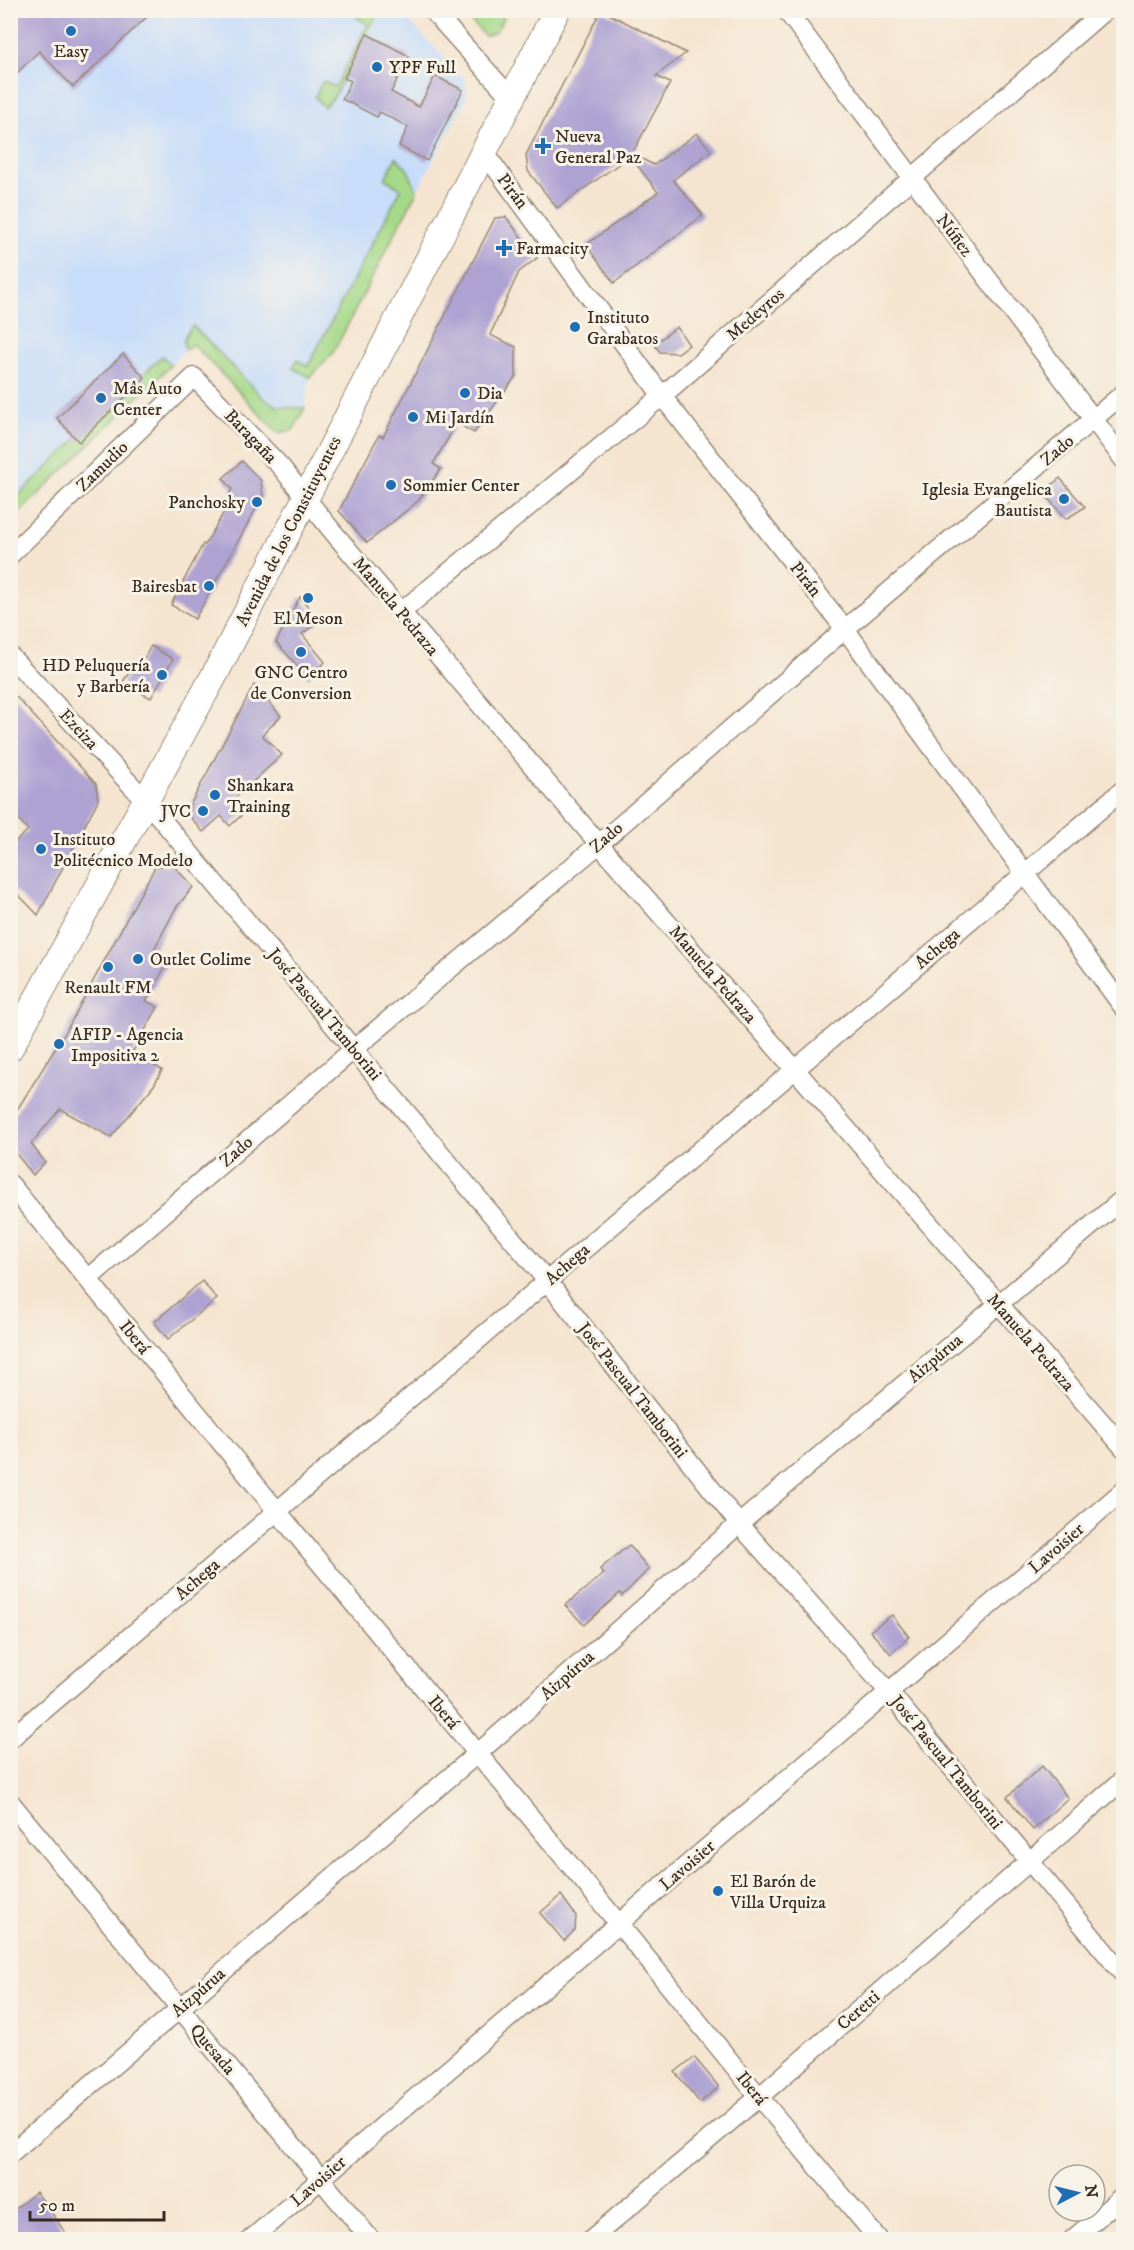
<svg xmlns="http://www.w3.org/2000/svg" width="1134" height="2250" font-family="'IM FELL DW Pica',serif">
<rect width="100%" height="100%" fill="#f7f3e8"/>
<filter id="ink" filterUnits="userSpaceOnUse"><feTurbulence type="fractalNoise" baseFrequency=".0167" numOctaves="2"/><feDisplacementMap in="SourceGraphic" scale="12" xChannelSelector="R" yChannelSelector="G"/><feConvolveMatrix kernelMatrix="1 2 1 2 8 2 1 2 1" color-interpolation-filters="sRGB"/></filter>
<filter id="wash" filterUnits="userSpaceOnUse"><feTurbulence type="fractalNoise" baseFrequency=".008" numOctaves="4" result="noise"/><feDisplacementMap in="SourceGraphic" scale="24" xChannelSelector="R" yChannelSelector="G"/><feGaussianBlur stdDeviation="1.35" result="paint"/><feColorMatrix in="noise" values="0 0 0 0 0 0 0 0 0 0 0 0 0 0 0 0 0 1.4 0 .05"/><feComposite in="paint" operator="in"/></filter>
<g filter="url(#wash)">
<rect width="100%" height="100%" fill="#f5e5d0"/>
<path fill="#c8ddf9" d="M11 11H400L465 80 467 96 333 353 310 377 305 408 293 430 278 433 193 343 11 522Z"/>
<g fill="#a5d989" stroke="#708254" stroke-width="1.5">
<path d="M363 11H379L333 98 324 107 315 97 323 81 335 87 368 24 357 18Z"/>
<path d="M462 11H507L496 32 485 36Z"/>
<path d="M396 157 408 170 417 191 333 353 310 377 293 368 297 360 308 366 401 189 385 179Z"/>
<path d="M193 326 264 399 279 407 305 408 293 430 278 433 193 344 186 350C180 341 186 333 193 326Z"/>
<path d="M162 356 171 365 13 519 11 517V503Z"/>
</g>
<g id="blocks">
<g fill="#ada2d2">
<path d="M10 10H154L73 87 39 51 10 80Z"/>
<path d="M601 10 686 53 656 76 670 83 632 154 654 165 697 133 711 151 673 180 703 215 614 283 586 245 658 192 630 156 557 208 528 171 526 155Z"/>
<path d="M367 34 409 56 391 92 419 107 435 76 463 90 427 161 399 146 408 127 380 112 377 117 342 99 351 81 344 78Z"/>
<path d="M506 217 537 258 519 272 490 335 516 347V376L474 433 457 423 433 464 441 469 418 501 367 543 339 511 379 435 383 437 495 218Z"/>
<path d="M677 327 689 345 678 353 660 352 654 344Z"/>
<path d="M123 354 145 378 79 442 57 418Z"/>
<path d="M242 461 261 481 263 496 195 619 171 605 203 544 205 545 228 505 224 503 232 489 223 478Z"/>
<path d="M1060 478 1085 507 1066 519 1043 492Z"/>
<path d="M300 597 320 621 302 634 325 662 308 678 276 642Z"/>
<path d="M151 646 173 659 151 698 122 683 135 664 139 667Z"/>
<path d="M254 685 281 716 262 735 282 755 234 799 245 812 230 826 221 816 203 832 189 816 190 805Z"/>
<path d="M10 690 96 784 98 800 38 915 10 886V855L16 849 12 845 28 830 10 810Z"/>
<path d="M173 865 193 887 176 908 152 953 168 962 146 1001 158 1007 132 1053 162 1070 154 1085 111 1137 60 1109 31 1144 45 1162 33 1175 10 1146V1121L65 1033 155 867Z"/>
<path d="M202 1281 217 1299 168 1339 154 1322Z"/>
<path d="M629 1545 649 1569 622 1596 620 1593 584 1625 565 1605 604 1574 600 1569Z"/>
<path d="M892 1615 909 1637 891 1654 870 1631Z"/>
<path d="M1042 1766 1068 1798 1033 1830 1007 1797Z"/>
<path d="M561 1895 576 1916 575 1930 564 1941 540 1913Z"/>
<path d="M694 2057 719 2087 700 2103 675 2072Z"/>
<path d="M36 2192 48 2207 70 2240H10V2213Z"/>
</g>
</g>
</g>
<g filter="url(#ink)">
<use href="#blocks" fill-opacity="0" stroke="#988877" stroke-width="1.5"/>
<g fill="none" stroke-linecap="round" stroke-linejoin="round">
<g stroke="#988877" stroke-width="21">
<g id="minor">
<path d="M432 10 512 99"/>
<path d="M786 10 1124 460"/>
<path d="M484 152 662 396 845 629 1124 1008"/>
<path d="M10 555 194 377 281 467 333 532 599 844 1124 1448"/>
<path d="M401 612 662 396 1105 10"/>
<path d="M10 656 147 802 548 1282 739 1524 889 1692 1124 1975"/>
<path d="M10 1184 277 1511 619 1924 759 2097 879 2240"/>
<path d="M88 1279 354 1049 599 844 845 629 1124 393"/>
<path d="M10 1739 1124 789"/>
<path d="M10 1802 371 2240"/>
<path d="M10 2154 478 1753 739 1524 1124 1198"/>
<path d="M250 2240 1124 1490"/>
<path d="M590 2240 759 2097 1124 1779"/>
<path d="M1072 2240 1124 2195"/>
</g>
</g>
<g stroke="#988877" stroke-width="28">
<path id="secondary" d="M10 1048 215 674 557 10"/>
</g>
<use href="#minor" stroke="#fff" stroke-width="18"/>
<use href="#secondary" stroke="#fff" stroke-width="26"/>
</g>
</g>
<g fill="#1f6fb2" stroke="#f7f3e8" stroke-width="2">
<circle cx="71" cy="31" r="6"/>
<circle cx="377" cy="67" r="6"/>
<path d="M540 137h6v6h6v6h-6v6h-6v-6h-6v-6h6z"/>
<path d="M501 239h6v6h6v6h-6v6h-6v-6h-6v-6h6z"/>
<circle cx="575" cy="327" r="6"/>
<circle cx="465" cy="393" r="6"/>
<circle cx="101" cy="398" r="6"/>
<circle cx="413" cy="417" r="6"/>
<circle cx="391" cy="485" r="6"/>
<circle cx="1064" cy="499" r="6"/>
<circle cx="257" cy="502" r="6"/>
<circle cx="209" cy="586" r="6"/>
<circle cx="308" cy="598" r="6"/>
<circle cx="301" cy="652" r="6"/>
<circle cx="162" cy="675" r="6"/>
<circle cx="215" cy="795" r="6"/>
<circle cx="203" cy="811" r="6"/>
<circle cx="41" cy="849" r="6"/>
<circle cx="138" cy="959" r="6"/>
<circle cx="108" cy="967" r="6"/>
<circle cx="59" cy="1044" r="6"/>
<circle cx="718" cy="1891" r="6"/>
</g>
<g text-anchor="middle" stroke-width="6" stroke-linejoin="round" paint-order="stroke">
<g font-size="18" fill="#3b2a1e" stroke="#f7f3e8" text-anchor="start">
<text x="71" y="57" text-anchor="middle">Easy</text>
<text x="389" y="73">YPF Full</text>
<text x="555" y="142">Nueva<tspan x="555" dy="21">General Paz</tspan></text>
<text x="516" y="254">Farmacity</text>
<text x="587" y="323">Instituto<tspan x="587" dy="21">Garabatos</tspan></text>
<text x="113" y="394">Mâs Auto<tspan x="113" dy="21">Center</tspan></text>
<text x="477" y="399">Dia</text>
<text x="425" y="423">Mi Jardín</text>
<text x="403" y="491">Sommier Center</text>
<text x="1052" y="495" text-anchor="end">Iglesia Evangelica<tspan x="1052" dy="21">Bautista</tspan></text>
<text x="245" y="508" text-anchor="end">Panchosky</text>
<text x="197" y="592" text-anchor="end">Bairesbat</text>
<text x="308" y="624" text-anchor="middle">El Meson</text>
<text x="150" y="671" text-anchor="end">HD Peluquería<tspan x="150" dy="21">y Barbería</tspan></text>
<text x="301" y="678" text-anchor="middle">GNC Centro<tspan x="301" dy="21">de Conversion</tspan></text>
<text x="227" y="791">Shankara<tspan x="227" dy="21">Training</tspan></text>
<text x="191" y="817" text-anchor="end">JVC</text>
<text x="53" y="845">Instituto<tspan x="53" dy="21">Politécnico Modelo</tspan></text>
<text x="150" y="965">Outlet Colime</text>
<text x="108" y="993" text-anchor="middle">Renault FM</text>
<text x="71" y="1040">AFIP - Agencia<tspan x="71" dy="21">Impositiva 2</tspan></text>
<text x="730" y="1887">El Barón de<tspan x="730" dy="21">Villa Urquiza</tspan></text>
</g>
<g font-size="18" fill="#3b2a1e" stroke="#f7f3e8">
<text transform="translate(513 191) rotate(53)" y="6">Pirán</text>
<text transform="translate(955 235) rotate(53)" y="6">Núñez</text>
<text transform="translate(755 314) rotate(-41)" y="6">Medeyros</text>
<text transform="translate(251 436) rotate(46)" y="6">Baragaña</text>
<text transform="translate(1057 450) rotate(-40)" y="6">Zado</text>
<text transform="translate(102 466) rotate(-44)" y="6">Zamudio</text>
<text transform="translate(288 531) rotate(-63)" y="6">Avenida de los Constituyentes</text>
<text transform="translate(806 579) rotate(52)" y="6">Pirán</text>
<text transform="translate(396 606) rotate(50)" y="6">Manuela Pedraza</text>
<text transform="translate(79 729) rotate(47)" y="6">Ezeiza</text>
<text transform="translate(606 837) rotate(-41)" y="6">Zado</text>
<text transform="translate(937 948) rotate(-40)" y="6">Achega</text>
<text transform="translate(713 974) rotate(49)" y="6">Manuela Pedraza</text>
<text transform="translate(325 1014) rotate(50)" y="6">José Pascual Tamborini</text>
<text transform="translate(236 1151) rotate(-41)" y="6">Zado</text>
<text transform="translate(567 1264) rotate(-41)" y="6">Achega</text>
<text transform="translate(135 1337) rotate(51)" y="6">Iberá</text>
<text transform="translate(1031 1342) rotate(49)" y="6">Manuela Pedraza</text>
<text transform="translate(935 1358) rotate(-40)" y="6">Aizpúrua</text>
<text transform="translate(633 1390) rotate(52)" y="6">José Pascual Tamborini</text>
<text transform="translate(1056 1548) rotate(-41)" y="6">Lavoisier</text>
<text transform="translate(197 1579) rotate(-41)" y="6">Achega</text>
<text transform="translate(567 1675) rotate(-41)" y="6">Aizpúrua</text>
<text transform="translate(444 1712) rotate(50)" y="6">Iberá</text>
<text transform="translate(947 1762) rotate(51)" y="6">José Pascual Tamborini</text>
<text transform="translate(687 1865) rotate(-41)" y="6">Lavoisier</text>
<text transform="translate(198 1992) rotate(-41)" y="6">Aizpúrua</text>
<text transform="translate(858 2010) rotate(-41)" y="6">Ceretti</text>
<text transform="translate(213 2049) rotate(50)" y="6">Quesada</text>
<text transform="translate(752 2088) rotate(51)" y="6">Iberá</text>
<text transform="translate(318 2181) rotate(-41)" y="6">Lavoisier</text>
</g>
</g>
<rect width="1134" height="2250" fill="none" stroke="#f7f3e8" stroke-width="36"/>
<g transform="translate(1077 2193) rotate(83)"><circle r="28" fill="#f7f3e8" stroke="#aca397" stroke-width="1.5"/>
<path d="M0-4.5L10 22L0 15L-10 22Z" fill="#1f6fb2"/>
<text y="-9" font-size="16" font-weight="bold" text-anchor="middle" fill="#3b2a1e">N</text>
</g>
<path d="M30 2211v9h134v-9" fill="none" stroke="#3b2a1e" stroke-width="3"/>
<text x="39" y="2211" font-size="18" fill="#3b2a1e" stroke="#f7f3e8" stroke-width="4.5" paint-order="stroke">50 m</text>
</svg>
